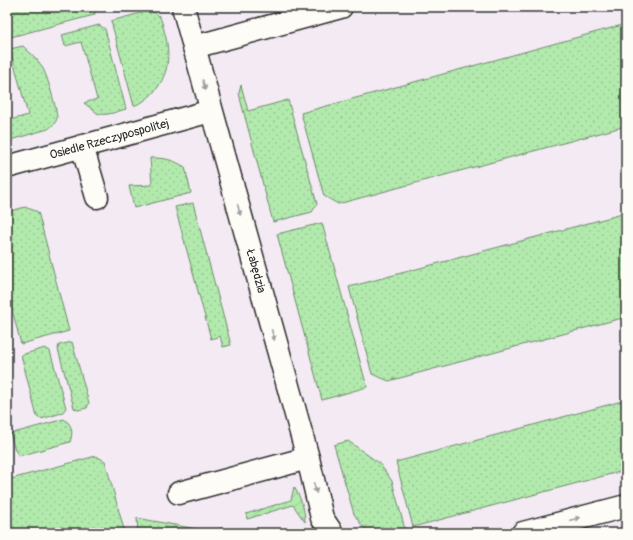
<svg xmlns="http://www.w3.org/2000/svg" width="633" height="540" font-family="Pangolin,sans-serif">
<defs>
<pattern id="grass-dots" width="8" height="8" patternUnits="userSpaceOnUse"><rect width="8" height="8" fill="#b2eaad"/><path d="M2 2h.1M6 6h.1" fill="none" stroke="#99c995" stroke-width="1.8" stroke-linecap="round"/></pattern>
<pattern id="garden-furrows" width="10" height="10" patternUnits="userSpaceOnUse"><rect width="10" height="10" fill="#b2eaad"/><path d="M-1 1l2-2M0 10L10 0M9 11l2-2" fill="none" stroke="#99c995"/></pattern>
</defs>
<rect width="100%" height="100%" fill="#f3eaf4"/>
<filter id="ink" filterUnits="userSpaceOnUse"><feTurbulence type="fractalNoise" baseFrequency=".025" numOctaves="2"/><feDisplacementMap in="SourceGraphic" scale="8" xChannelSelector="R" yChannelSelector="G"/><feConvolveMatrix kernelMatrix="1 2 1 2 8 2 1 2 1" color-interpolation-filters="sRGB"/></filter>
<g filter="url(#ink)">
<g fill="url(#grass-dots)" stroke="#6e8a6c">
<path d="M7 7H98L94 15 7 38Z"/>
<path d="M148 11C161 13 161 19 164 30 170 51 170 69 158 87 154 92 150 97 145 100 142 103 137 104 134 106L111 21Z"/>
<path d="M626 24V126L338 204 324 196 301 113Z"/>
<path d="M99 25 105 29 126 109C118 111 106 117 97 113 93 110 88 106 84 103L97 99 81 42 65 46 62 35Z"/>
<path d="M23 46C30 53 38 59 42 67 47 74 57 110 57 118 56 123 52 126 48 129L7 141V121L28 115 10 49Z"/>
<path d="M241 85 248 111 288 100 317 204 312 212 273 222 241 102 239 93Z"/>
<path d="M150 158C165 158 172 159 185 167L191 193 134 208 129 186 152 185Z"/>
<path d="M193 203 231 345 223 347 220 336 211 339 175 207Z"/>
<path d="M25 207 38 212 69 331 21 344 7 291V212Z"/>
<path d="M626 213V317L389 381 372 374 349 287Z"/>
<path d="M322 223 367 387 322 400 277 234Z"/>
<path d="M72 342 89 403 87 408 78 410 74 408 58 349 59 345Z"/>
<path d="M45 348 50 351 66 408 62 413 41 419 37 417 21 355Z"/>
<path d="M626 400V470L413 527 396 462Z"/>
<path d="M64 419C73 425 73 433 70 442L19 456 15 450 10 434Z"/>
<path d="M348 441 379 463 392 481 406 533H371L363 527 354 514 334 445Z"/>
<path d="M96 456 105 461 125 533H7V480Z"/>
<path d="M137 518 218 533 219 528 239 533H138Z"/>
</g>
<path fill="url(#garden-furrows)" stroke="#6e8a6c" d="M294 487C301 498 305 509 305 522L293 505 247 519 246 514 291 500Z"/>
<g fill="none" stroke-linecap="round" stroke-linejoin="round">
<g stroke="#2b2b2b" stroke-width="25">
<g id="minor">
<path id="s1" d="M183 7 308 458 322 518 332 533"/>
<path d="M194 47 341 7"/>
<path d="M82 146 97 197"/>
<path id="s2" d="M7 167 211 111"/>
<path d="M179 493 308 458"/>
<path d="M523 533 626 506"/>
</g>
</g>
<use href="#minor" stroke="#fdfcf7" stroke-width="22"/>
</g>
<defs><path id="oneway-solid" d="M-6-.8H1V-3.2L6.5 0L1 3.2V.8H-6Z"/></defs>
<g fill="#9e9e9b">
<use href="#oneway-solid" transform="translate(204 85) rotate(75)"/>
<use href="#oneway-solid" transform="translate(239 210) rotate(75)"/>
<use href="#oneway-solid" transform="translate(273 335) rotate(75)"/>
<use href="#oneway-solid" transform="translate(315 488) rotate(76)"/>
<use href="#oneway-solid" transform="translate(575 519) rotate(-15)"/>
</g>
</g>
<g text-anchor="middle" stroke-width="3" stroke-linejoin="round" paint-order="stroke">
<g font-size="12" fill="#2b2b2b" stroke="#fdfcf7">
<text dy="4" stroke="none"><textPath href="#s2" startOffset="106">Osiedle Rzeczypospolitej</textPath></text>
<text dy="4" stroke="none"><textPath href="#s1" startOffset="274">Łabędzia</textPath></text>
</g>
</g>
<rect width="633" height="540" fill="none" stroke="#fdfcf7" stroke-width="24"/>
<rect x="12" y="12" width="609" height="516" fill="none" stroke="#2b2b2b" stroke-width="1.5" filter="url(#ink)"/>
</svg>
